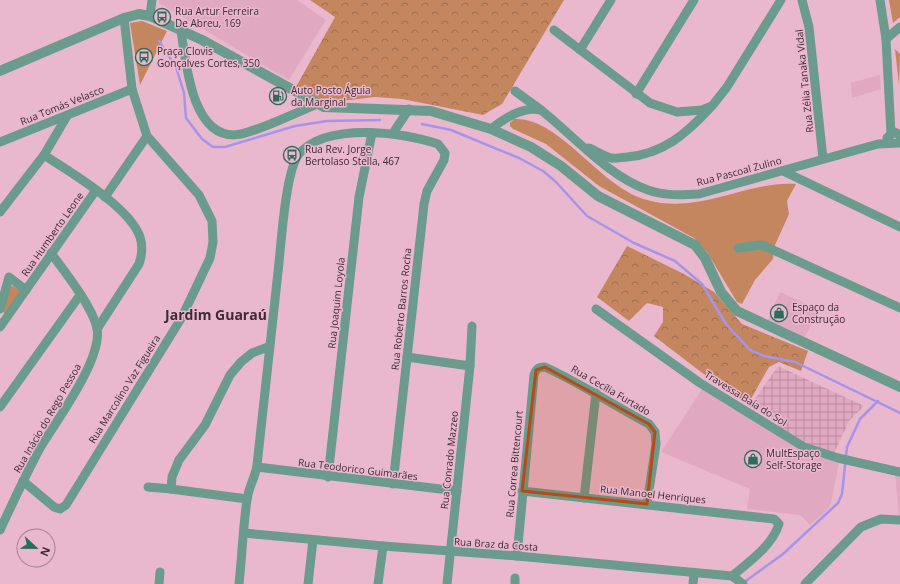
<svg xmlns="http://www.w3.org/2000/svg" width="900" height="584" font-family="'Open Sans',sans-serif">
<defs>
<pattern id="industrial-grid" width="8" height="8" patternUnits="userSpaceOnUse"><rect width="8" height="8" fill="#e1a9c0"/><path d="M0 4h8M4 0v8" fill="none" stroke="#b88a9d"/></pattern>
<pattern id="forest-crowns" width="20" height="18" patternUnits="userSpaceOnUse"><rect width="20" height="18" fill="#c3865f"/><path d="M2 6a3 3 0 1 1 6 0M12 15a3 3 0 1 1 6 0" fill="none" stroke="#a06e4f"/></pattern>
</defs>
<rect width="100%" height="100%" fill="#e9b8cc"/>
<g fill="#e1a9c0">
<path d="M159 0H297L326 20 289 80 159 3Z"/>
<path d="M880 75 881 89 852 98 851 83Z"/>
<path d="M780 292 818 309 805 337 768 320Z"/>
<path d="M702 389 839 462 831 504 827 510 810 525 800 515 747 509 750 489 661 452Z"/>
<path d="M895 473 900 474V516H899Z"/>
</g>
<path fill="url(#industrial-grid)" d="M778 366 864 406 849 421 834 453 802 442 783 431 776 421 751 405Z"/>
<g fill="#c3865f">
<path d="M889 0H900V17L893 23Z"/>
<path d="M142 21 167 31 140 85 130 23Z"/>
<path d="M895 49 900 54 899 85Z"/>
<path d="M514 119C559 116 599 187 647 200 700 215 744 181 796 184L787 201 789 214 775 245 773 259 755 280 742 304 737 302 707 252 694 238 599 186 546 144 513 129 510 126V123Z"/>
<path d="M13 286 23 292 8 314 4 313 2 310 9 287Z"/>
</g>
<g fill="url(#forest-crowns)">
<path d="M310 0H564L502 104 483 115 402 99 375 97 332 102 315 99 296 87 335 17Z"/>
<path d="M627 246 684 274 714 292 742 324 808 351 801 371 779 362 769 367 748 404 701 372 654 336 663 322V307L647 303 629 321 597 297Z"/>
</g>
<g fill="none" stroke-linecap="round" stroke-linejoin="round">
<g stroke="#a694ec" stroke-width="2.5">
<path d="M159 41 176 67 184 93 186 118 202 139 213 147H225L295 126 327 121 380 120"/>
<path d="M422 124 451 130 519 158 543 171 556 182 587 216 634 243 675 261 702 284 726 324 750 350 764 356 795 362 900 413"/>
<path d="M743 583 783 554 838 503 842 494 847 447 860 419 878 401"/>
</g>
<g stroke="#6b9b8c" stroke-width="9">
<path d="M802 0 809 27 823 159"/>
<path d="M880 0 886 39 891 134"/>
<path d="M150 16 152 0"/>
<path d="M554 30 650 103 677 112 702 110 712 106 727 87 781 0"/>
<path d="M181 31C186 61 191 135 234 135 250 135 300 111 317 104"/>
<path d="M886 39 900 27"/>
<path d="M580 50 611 0"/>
<path d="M515 91 541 110"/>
<path d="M636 94 694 0"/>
<path d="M491 129C505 118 523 106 541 110 574 136 609 177 648 190 665 196 682 195 699 194L878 144 900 143"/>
<path d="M393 133 409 109"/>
<path d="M887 138 894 132 899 134 900 137"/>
<path d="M0 142 132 89"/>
<path d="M589 148C596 151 604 156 611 158 616 159 622 157 627 157 663 154 686 134 710 108"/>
<path d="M44 155C70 172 130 207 140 237 143 246 142 255 139 264L97 329"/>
<path d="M783 171 900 227"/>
<path d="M105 197 147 136"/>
<path d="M0 212 44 155 67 116"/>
<path d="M738 248 761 245 769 248 900 308"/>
<path d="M0 309 9 277 26 290"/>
<path d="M596 309 700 383 804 447 838 458 900 472"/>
<path d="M0 327 96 190"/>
<path d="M407 357 470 366"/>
<path d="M0 407 80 295"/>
<path d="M257 467 457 491"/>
<path d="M328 477 359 197 372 133"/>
<path d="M23 481 54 507 60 509 66 505 182 317 210 258 213 242 212 221 199 195 147 136 132 89 124 18"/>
<path d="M148 487 171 489"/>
<path d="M522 491 774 519 779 524C772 546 749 562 732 576"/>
<path d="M584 498 596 393"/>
<path d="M247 499 171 489 172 477 179 460 205 425 230 375 241 362 252 353 268 347"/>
<path d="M0 530C13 502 26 474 40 448 56 421 103 359 97 328 92 306 65 272 51 253"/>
<path d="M244 533 383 546 517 556 732 576 743 584"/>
<path d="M517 556 534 375C536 369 538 367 545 367 582 384 613 405 649 424L655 432 656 444 647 504"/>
<path d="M159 584 160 572"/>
<path d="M239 584C242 556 243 527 247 500 248 488 256 476 257 465 264 401 271 337 278 272 281 248 285 171 299 154 326 122 403 132 438 144L445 153 444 160 427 191 424 204 393 484"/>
<path d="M308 584 313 540"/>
<path d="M378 584 383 546"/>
<path d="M447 584 470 366 472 326"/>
<path d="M515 584V578"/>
<path d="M693 584 694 573"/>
<path d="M805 584 861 527 881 519 900 520"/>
</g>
<path stroke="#6b9b8c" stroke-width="10" d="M0 71 124 18 139 14 150 16 202 40 324 107 431 111 491 129 531 147 561 166 598 196 695 245 705 258 721 292 737 311 900 387"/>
</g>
<path fill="#b54b18" fill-opacity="0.2" stroke="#b54b18" stroke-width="3" stroke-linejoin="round" d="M545 367 649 424 655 432 647 504 522 491 536 370Z"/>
<defs>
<g id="bus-ring" transform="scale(0.9)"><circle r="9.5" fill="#e9b8cc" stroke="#2c6c5a" stroke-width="1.5"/><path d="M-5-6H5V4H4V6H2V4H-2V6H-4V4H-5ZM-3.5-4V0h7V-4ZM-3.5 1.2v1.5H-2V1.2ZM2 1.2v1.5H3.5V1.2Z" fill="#2c6c5a"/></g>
<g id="fuel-ring" transform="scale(0.9)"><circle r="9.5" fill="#e9b8cc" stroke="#2c6c5a" stroke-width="1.5"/><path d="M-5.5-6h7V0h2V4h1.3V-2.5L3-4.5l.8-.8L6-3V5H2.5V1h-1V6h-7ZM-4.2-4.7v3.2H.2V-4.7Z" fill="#2c6c5a"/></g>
<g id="shop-ring" transform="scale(0.9)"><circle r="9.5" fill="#e9b8cc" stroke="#2c6c5a" stroke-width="1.5"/><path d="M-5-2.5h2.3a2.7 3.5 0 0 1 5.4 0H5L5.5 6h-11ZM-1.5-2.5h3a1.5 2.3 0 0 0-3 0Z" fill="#2c6c5a"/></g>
</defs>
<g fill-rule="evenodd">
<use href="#bus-ring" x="162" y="17"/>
<use href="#bus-ring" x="144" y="57"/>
<use href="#fuel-ring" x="278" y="96"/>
<use href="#bus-ring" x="292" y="155"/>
<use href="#shop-ring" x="779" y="313"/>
<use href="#shop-ring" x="753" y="459"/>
</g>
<g text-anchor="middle" stroke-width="3" stroke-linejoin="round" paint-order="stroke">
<g font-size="10" fill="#3e2b33" stroke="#e9b8cc" text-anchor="start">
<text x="175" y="15">Rua Artur Ferreira<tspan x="175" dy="12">De Abreu, 169</tspan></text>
<text x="157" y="55">Praça Clovis<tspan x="157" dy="12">Gonçalves Cortes, 350</tspan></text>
<text x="291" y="94">Auto Posto Águia<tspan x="291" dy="12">da Marginal</tspan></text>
<text x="305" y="153">Rua Rev. Jorge<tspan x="305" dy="12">Bertolaso Stella, 467</tspan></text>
<text x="792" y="311">Espaço da<tspan x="792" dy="12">Construção</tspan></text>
<text x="766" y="457">MultEspaço<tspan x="766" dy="12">Self-Storage</tspan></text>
</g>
<g font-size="10" fill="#3e2b33" stroke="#e9b8cc">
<text transform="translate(804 81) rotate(-96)" y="4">Rua Zélia Tanaka Vidal</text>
<text transform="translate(62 105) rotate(-22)" y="4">Rua Tomás Velasco</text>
<text transform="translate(739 171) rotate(-15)" y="4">Rua Pascoal Zulino</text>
<text transform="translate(52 234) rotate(-55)" y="4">Rua Humberto Leone</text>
<text transform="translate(336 303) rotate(-84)" y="4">Rua Joaquim Loyola</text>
<text transform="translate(401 309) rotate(-84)" y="4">Rua Roberto Barros Rocha</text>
<text transform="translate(124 389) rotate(-58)" y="4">Rua Marcolino Vaz Figueira</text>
<text transform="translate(611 390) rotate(30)" y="4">Rua Cecília Furtado</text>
<text transform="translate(746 398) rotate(32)" y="4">Travessa Baía do Sol</text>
<text transform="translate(47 418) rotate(-60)" y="4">Rua Inácio do Rego Pessoa</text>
<text transform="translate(449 460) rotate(-84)" y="4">Rua Conrado Mazzeo</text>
<text transform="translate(514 464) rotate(-85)" y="4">Rua Correa Bittencourt</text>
<text transform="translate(358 469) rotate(7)" y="4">Rua Teodorico Guimarães</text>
<text transform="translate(653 494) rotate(6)" y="4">Rua Manoel Henriques</text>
<text transform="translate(496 544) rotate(4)" y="4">Rua Braz da Costa</text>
</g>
<g font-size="14" font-weight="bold" fill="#3e2b33" stroke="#e9b8cc">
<text x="216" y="320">Jardim Guaraú</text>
</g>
</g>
<g transform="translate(36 548) rotate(112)"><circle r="19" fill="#e9b8cc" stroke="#a5808f"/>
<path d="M0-3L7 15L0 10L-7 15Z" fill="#2c6c5a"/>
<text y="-6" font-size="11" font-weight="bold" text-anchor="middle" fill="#3e2b33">N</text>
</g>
</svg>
